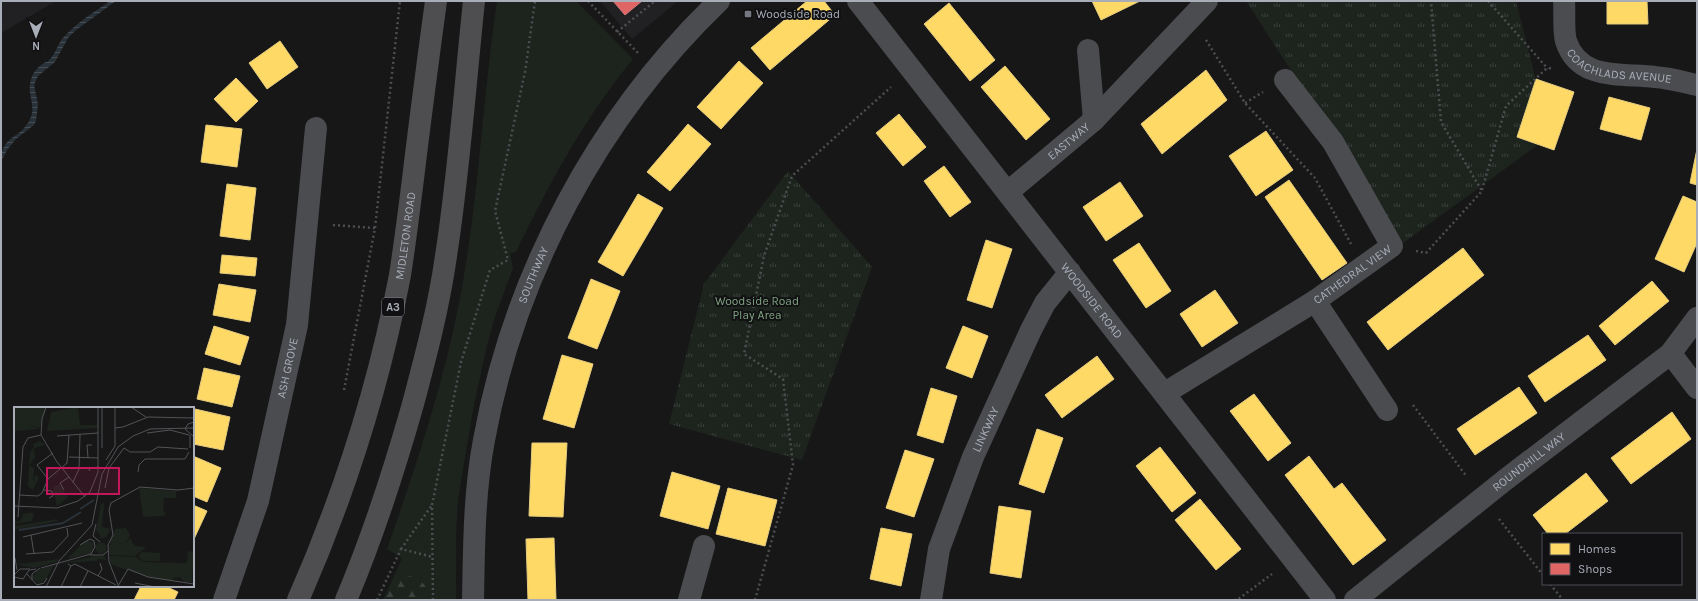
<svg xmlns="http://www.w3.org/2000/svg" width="1698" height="601" font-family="Karla,sans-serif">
<defs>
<pattern id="forest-firs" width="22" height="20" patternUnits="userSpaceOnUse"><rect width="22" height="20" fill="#1d241e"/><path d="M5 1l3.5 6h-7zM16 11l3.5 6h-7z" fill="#3b413d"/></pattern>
<pattern id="park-tufts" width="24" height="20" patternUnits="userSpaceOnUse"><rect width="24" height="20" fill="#1d241e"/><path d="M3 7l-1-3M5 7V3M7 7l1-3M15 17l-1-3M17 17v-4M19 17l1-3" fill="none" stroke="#3b413d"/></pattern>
<pattern id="water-rules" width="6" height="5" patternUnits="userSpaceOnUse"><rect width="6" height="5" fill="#2a3239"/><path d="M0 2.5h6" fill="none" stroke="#464d54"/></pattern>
</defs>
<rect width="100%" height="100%" fill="#171717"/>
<g fill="#212123">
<path d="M1 1H56L1 33Z"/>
<path d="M600 1H678L632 39Z"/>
</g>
<path fill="#1d241e" d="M497 1H576L633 59C585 117 549 184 516 252L510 253 513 268 494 320 486 350 474 405 464 463 458 500 456 535V600H429C426 578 414 576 395 574L402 558 387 549C420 455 451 361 466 263 480 176 484 88 497 1Z"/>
<path fill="url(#forest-firs)" d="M395 574C414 576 427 578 429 600H383Z"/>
<g fill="url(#park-tufts)">
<path d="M1246 1H1516L1550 136 1403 243Z"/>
<path d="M788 171 872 267 802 460 669 424 704 284Z"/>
</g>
<path fill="url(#water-rules)" d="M110 1H116L76 30 68 38 55 62 38 76 34 85 38 104 36 121 34 125 16 139 7 150 1 162C1 135 19 140 29 121 38 108 26 94 31 80 32 73 39 66 44 63 47 61 47 63 49 60 55 55 57 46 62 39 76 23 93 13 110 1Z"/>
<g fill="#ffd966" stroke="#e5cc7f">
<path d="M807 1H824L835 15 770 70 751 48Z"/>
<path d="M1092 1H1140L1101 20Z"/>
<path d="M1607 1H1647L1648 24H1607Z"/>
<path d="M949 3 995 60 970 81 924 24Z"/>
<path d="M280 41 298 67 267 89 249 63Z"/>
<path d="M739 61 763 83 721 129 697 107Z"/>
<path d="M1005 66 1050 119 1026 140 981 87Z"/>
<path d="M1206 70 1227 100 1162 154 1141 124Z"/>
<path d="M236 78 258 101 236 122 214 99Z"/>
<path d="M1536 79 1574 92 1554 150 1517 137Z"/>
<path d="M1609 97 1650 108 1641 140 1600 129Z"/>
<path d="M899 114 926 147 903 166 876 133Z"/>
<path d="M688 124 711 144 670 191 647 172Z"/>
<path d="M206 125 242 129 237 167 201 162Z"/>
<path d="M1266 131 1293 170 1256 196 1229 156Z"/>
<path d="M1697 149V185L1690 183Z"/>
<path d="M944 166 971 202 950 217 924 181Z"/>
<path d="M1289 180 1347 263 1322 280 1265 197Z"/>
<path d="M1120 182 1143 216 1106 241 1083 207Z"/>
<path d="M227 184 256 188 250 240 220 236Z"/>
<path d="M638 194 663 208 623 276 598 262Z"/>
<path d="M1683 196 1697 202V243L1684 272 1655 259Z"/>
<path d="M986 240 1012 249 992 308 967 300Z"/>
<path d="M1139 243 1171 291 1146 308 1113 260Z"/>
<path d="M1463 248 1484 275 1388 350 1367 322Z"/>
<path d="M222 255 257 258 255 276 220 273Z"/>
<path d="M591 279 620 291 597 349 568 338Z"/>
<path d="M1652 281 1669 301 1615 345 1599 326Z"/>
<path d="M219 284 256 290 250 322 213 315Z"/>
<path d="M1215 290 1238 323 1202 347 1180 314Z"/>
<path d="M214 326 249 337 240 365 205 354Z"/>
<path d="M963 326 988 336 972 378 946 368Z"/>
<path d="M1588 335 1606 360 1545 402 1528 376Z"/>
<path d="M562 355 593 364 574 428 543 419Z"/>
<path d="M1097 356 1114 379 1062 418 1045 395Z"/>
<path d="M204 368 240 376 232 407 197 399Z"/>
<path d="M1519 387 1537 413 1475 455 1457 429Z"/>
<path d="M931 388 957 396 943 443 917 435Z"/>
<path d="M1254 394 1291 443 1268 461 1230 411Z"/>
<path d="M195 409 230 417 223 450 193 444V420Z"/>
<path d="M1672 412 1691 439 1631 484 1611 458Z"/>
<path d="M1037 429 1063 438 1044 493 1019 484Z"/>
<path d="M532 443H567L563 517 529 516Z"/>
<path d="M1160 447 1196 493 1172 512 1136 466Z"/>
<path d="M905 450 934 459 914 517 886 508Z"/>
<path d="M193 456 221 468 207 502 193 496Z"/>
<path d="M1309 456 1334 489 1342 483 1386 540 1353 565 1285 475Z"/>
<path d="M672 472 720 486 708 529 660 516Z"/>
<path d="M1586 473 1608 501 1565 534H1548L1533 515Z"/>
<path d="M728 488 777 500 765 546 716 534Z"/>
<path d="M1200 499 1241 549 1216 570 1175 520Z"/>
<path d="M193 505 207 511 194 539H193Z"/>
<path d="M999 506 1031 511 1021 578 990 573Z"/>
<path d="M881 528 912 534 901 586 870 579Z"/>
<path d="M554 538 556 600H528L526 539Z"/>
<path d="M141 586H165L178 592 174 600H134Z"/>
</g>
<path fill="#e06666" stroke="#cf7b7f" d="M613 1H642L625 15Z"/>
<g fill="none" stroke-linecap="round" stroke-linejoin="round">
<g stroke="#4d4e52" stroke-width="2.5" stroke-dasharray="2 3" stroke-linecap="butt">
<path d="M588 1 638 53"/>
<path d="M1488 1 1548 69"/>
<path d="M617 32 655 1"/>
<path d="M1206 40 1245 103 1315 178 1351 244"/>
<path d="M1245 103 1263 92"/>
<path d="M1482 190 1506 106 1546 69 1551 68"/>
<path d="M333 225 375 228"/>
<path d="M1416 251 1426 253 1482 191 1441 122 1431 1"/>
<path d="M344 390 375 228 400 1"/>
<path d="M1413 405 1467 477"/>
<path d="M1499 519 1543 575"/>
<path d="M401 549 432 505"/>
<path d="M1550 584 1563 600"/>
<path d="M377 600 401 549 433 557"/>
<path d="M433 600 432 505 461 362 490 270 508 260 495 211 525 72 535 1"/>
<path d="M755 600 793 465 783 379 744 354 764 256 792 176 891 87"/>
<path d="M1234 600H1237L1272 574"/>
</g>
<g stroke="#4b4c50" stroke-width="22">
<path id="s1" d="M858 1 1325 600"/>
<path id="s2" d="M1564 1C1565 12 1563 31 1566 41 1579 81 1621 73 1655 77 1669 78 1683 82 1697 85"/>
<path d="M1094 120 1207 1"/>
<path id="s3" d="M1008 192 1094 120 1088 50"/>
<path d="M1315 301 1387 410"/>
<path d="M1671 354 1697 388"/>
<path id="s4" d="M1165 393 1315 301 1392 246 1333 142 1285 80"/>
<path id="s5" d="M224 600 258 501 297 325 316 128"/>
<path id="s6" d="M473 600C474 546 474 493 484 440 514 275 598 117 719 1"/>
<path d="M689 600 704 546"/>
<path id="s7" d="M931 600 939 549 973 457 1031 330 1045 303 1070 272"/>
<path id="s8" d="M1355 600 1505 480 1670 354 1697 318"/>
</g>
<g stroke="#4e4e51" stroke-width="22">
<path id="s9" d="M298 600C343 498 379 385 400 275 405 243 409 211 413 179 420 120 428 60 436 1"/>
<path d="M346 600C373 536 394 471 413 404 426 355 439 306 446 256 459 172 465 86 474 1"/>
</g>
</g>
<rect fill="#757880" stroke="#111113" stroke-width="1.5" x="744" y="10" width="8" height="8" rx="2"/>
<g text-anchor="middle" stroke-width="4" stroke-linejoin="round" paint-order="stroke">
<rect fill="#111113" stroke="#7b7e86" stroke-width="1" x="382" y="298" width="22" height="18" rx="3"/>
<g font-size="11" font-weight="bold" fill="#a8adb8">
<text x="393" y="311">A3</text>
</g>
<g font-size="12" fill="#a8adb8" stroke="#111113" text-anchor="start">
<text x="756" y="18">Woodside Road</text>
</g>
<g font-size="12" fill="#a8adb8" stroke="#111113">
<text dy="4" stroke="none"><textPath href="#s2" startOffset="105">COACHLADS AVENUE</textPath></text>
<text dy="4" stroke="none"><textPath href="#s3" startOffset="79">EASTWAY</textPath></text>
<text dy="4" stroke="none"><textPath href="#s9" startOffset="381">MIDLETON ROAD</textPath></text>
<text dy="4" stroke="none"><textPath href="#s4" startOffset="222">CATHEDRAL VIEW</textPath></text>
<text dy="4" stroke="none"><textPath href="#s6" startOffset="333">SOUTHWAY</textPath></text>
<text dy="4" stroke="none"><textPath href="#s1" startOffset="380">WOODSIDE ROAD</textPath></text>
<text dy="4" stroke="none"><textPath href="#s5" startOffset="241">ASH GROVE</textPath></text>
<text dy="4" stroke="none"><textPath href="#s7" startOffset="180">LINKWAY</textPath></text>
<text dy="4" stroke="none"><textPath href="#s8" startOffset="222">ROUNDHILL WAY</textPath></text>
</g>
<g font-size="12" fill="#7fa381" stroke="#111113">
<text x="757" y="305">Woodside Road<tspan x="757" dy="14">Play Area</tspan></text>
</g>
</g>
<g transform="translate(14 407)">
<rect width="180" height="180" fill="#171717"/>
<path d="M25 0H31L26 21 14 18 11 16V5ZM26 34 31 38 20 41 21 50 16 58 20 62 19 77 21 68 25 70 19 83 14 79 16 45 20 40 19 37ZM112 121 116 128 111 138 97 134 101 122ZM72 133 80 136 78 146 53 152ZM81.5 141a5.5 5.5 0 1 1 11 0a5.5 5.5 0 1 1-11 0ZM95 138 121 139 169 143 132 140 121 149 96 148ZM174 144 180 145 178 175H170L166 170 160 171 158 174 134 170 96 157V149L122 150 128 155 173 156ZM128 145 146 146V154H128L124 149ZM4 149 5 157 45 152 42 155 19 161 6 158 4 157ZM81 149H90L93 153 84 152 83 154 50 156ZM40 158 32 172 24 177 18 171 24 163Z" fill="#1d241e"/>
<path d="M0 0H25L11 5V13L14 18 26 22 0 24ZM64 0 66 18H83V21L33 24 37 5ZM90 96 88 120 97 122 92 130 87 132 84 124H82L87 97ZM13 106H20L18 114 0 117V112L4 115 9 110 7 108ZM43 112 44 114 0 123V119ZM116 131 121 140H97V134L111 138ZM122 151 131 157 152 158 154 162 129 161 121 157 118 153Z" fill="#1d241e"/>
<path d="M45 77 54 90 43 99 39 81ZM125 81 162 84V91H150L149 103 152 107 149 109 129 110Z" fill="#1d241e"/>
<path fill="none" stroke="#2a3239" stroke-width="2" d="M66 102 80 93M5 123 49 116 67 105"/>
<path fill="none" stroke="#515357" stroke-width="1" d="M32 0 28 12 27 28 43 55 71 90M88 0V41M117 0 132 10M180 15 174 17 171 22 180 30M101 21 109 20 134 10 180 11M133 26 156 23 175 28M43 29 84 26M176 41V28M55 50 84 51M74 51 73 38H78M92 53 101 39V0M75 64 76 61 85 60M124 65 125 58 131 52H171L175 45M34 72 23 58 39 46M59 75 65 62 66 28M91 81 95 61 110 41 116 45H136L144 40 174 42M29 83 38 84 39 89 35 91M50 83 46 76 55 70M5 88 24 89 28 86 34 72 53 56 55 28M0 99 43 101 64 94 76 85 84 65V0M4 110 9 40 14 31 27 28M82 117 79 129 86 135M17 128 20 147M9 130 68 116M66 138 76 132 80 134 81 140M12 147 39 145 54 129 53 121M76 148H89L94 144M1 151 3 163M57 159 61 157 102 178M27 161 77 147 81 140M13 167 23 178 30 176 33 171M0 168 6 162H16M84 169 88 162 86 156M0 170 9 172 15 163 22 162M18 173V167L26 161M121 176 141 180M104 179 114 162 134 170 180 177M32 180 45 154 78 118 88 67 104 40 119 29 136 22 180 21M47 180 57 159 54 157M66 180 74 164M105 180 95 155 94 138 99 128 95 103 97 96 126 80 164 83 180 81"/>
<path fill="#c2185b" fill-opacity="0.15" stroke="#c2185b" stroke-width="2" d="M33 61H105V87H33Z"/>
<rect width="180" height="180" fill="none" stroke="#a8adb8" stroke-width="2"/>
</g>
<rect width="1698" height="601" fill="none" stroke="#a8adb8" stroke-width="4"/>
<rect x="1542" y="533" width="140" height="52" fill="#111113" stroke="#4d4f55"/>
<rect x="1550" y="543" width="20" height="12" fill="#ffd966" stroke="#4d4f55"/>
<text x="1578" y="553" font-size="12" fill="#a8adb8">Homes</text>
<rect x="1550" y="563" width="20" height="12" fill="#e06666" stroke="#4d4f55"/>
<text x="1578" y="573" font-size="12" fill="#a8adb8">Shops</text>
<g transform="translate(36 36) rotate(180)" stroke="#111113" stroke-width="3" paint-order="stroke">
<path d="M0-3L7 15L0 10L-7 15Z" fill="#a8adb8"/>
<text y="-6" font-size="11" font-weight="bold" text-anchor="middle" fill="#a8adb8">N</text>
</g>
</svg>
